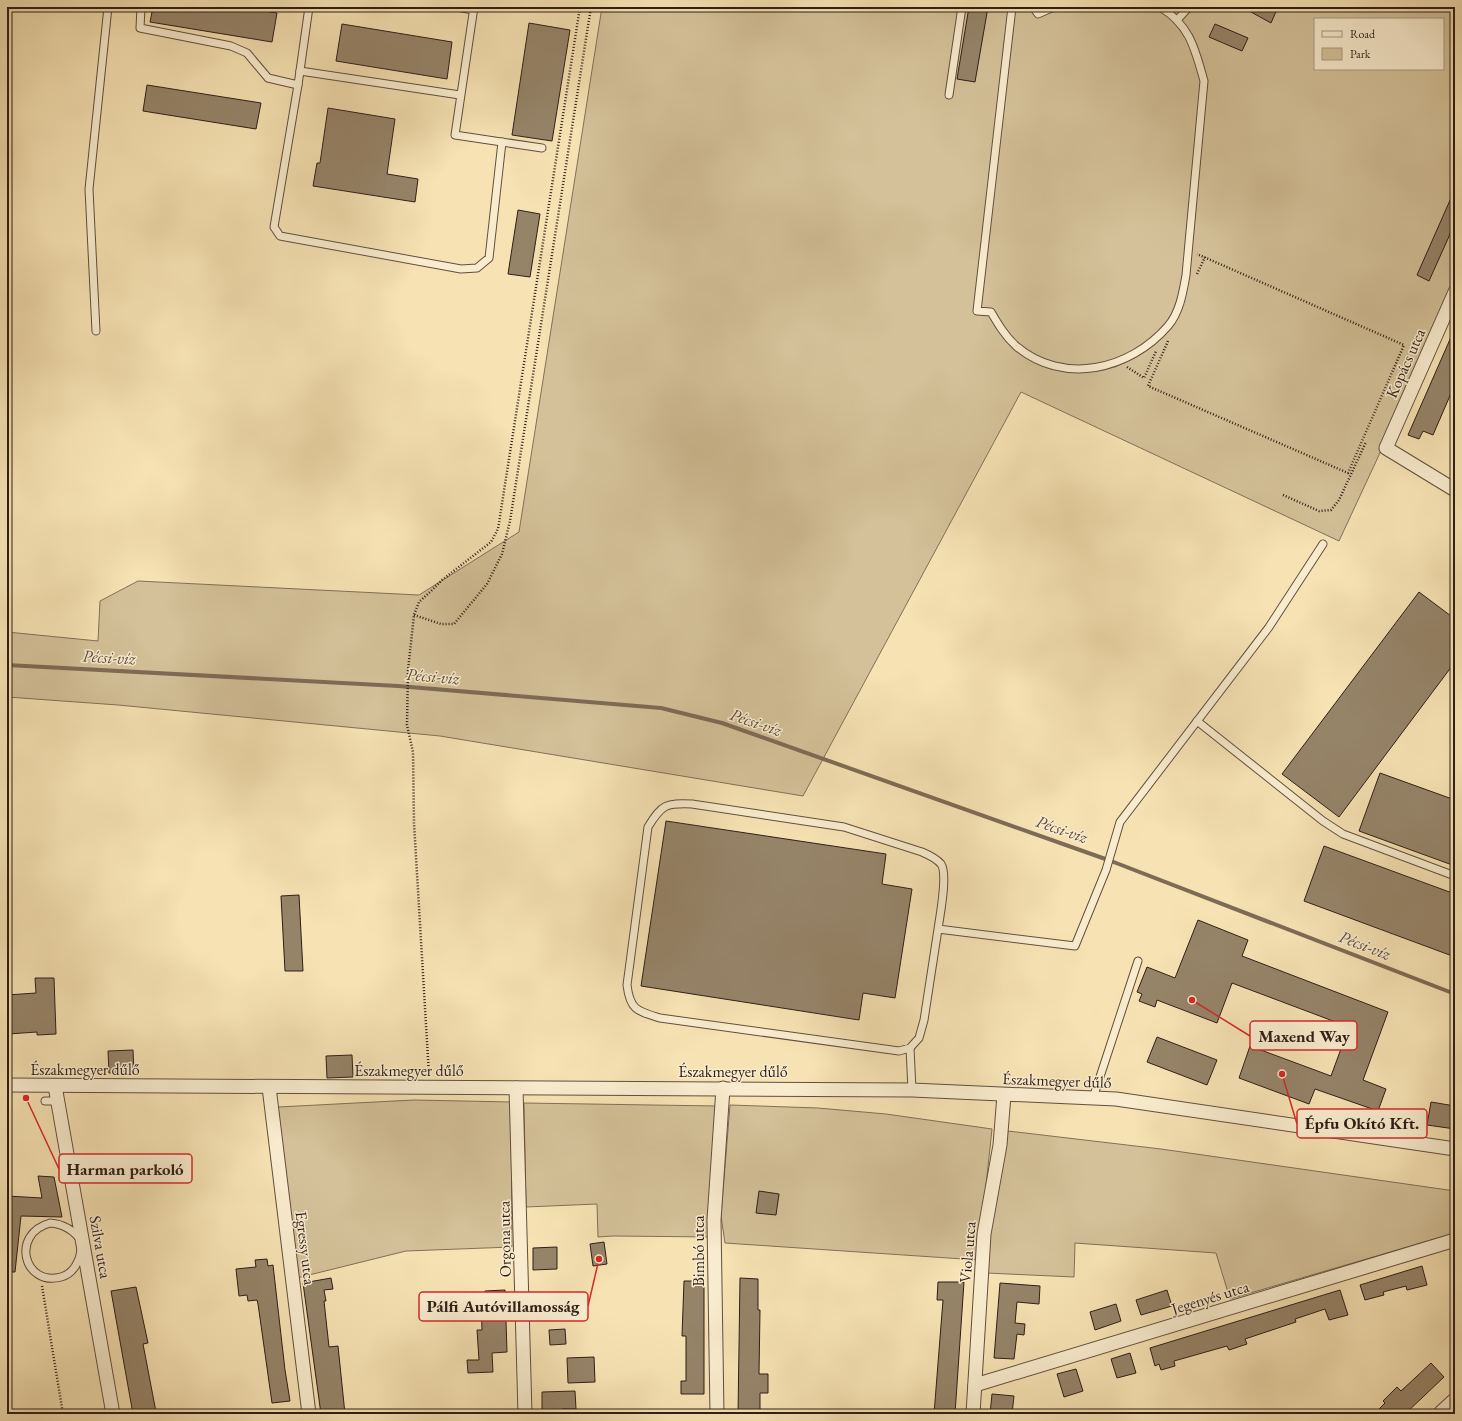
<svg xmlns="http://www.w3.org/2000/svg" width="1462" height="1421" font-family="'EB Garamond',serif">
<rect width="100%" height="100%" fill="#f6e2b3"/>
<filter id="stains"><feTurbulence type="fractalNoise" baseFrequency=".005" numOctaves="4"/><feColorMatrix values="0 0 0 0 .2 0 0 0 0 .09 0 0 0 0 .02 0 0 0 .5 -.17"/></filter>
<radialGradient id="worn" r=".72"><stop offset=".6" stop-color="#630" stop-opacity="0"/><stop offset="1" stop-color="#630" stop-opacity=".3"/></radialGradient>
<g fill="#d4c199" stroke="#827058" fill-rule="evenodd">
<path d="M602 7H1455V277L1379 455 1339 541 1021 392 803 796 440 736 118 705 7 697V632L98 641 100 601 138 581 419 595 519 532ZM1315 19H1443V69H1315Z"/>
<path d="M414 1100 511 1102 512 1247 406 1251 297 1278 278 1107Z"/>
<path d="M524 1103 717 1106 714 1237 613 1236 598 1237 597 1204 526 1207Z"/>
<path d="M730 1105 818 1108 886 1114 992 1129 978 1260 725 1243 721 1216Z"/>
<path d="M1008 1131 1161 1149 1455 1191V1233L1230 1299 1216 1253 1075 1243 1074 1277 986 1273 993 1211Z"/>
</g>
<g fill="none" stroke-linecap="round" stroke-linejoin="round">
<path stroke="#7e6b55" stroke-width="4" d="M7 665 398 686 661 708 722 723 1111 861 1455 994"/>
</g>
<g fill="#968469" stroke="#2f1e18">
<path d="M153 7H239L277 13 272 42 150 22Z"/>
<path d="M969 7H988L975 82 957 79Z"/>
<path d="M1242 7H1278L1271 23Z"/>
<path d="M529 23 570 30 552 141 512 135Z"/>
<path d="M342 24 452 42 447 79 336 61Z"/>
<path d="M1215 24 1248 38 1242 51 1209 37Z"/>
<path d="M147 85 261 103 256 129 143 111Z"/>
<path d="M328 108 395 119 387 174 418 179 415 202 313 186 317 163H320Z"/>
<path d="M1455 189V223L1429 281 1417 275Z"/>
<path d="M518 210 540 214 530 277 508 274Z"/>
<path d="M1455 328V381L1452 391 1433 435 1423 431 1419 439 1408 435Z"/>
<path d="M1419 592 1455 619V662L1339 817 1282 774Z"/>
<path d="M1380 773 1455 800V866L1359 831Z"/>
<path d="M666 821 886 854 882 884 912 889 895 998 863 993 859 1020 641 986Z"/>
<path d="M1324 846 1455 894V957L1304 901Z"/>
<path d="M299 895 303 971H285L281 896Z"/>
<path d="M1198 920 1248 940 1242 956 1388 1012 1363 1080 1386 1089 1378 1111 1315 1089 1309 1104 1239 1078 1250 1046 1331 1076 1349 1027 1232 983 1217 1023 1157 1000 1155 1007 1139 1001 1142 994 1137 992 1147 967 1175 978Z"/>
<path d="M35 978H54L56 1034 37 1035V1032L8 1034 7 995 36 993Z"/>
<path d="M1157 1037 1217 1060 1207 1085 1147 1062Z"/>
<path d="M133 1050 134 1071 109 1073 108 1051Z"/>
<path d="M352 1055 353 1077 327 1078 326 1056Z"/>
<path d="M1431 1102 1455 1106V1129L1427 1125Z"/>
<path d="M38 1176 54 1177 62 1217 21 1216 15 1272H7V1196L42 1198Z"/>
<path d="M759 1191 779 1194 776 1215 756 1213Z"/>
<path d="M604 1242 607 1264 593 1266 590 1244Z"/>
<path d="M557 1247V1269L533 1270V1248Z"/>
<path d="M267 1259 268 1266 273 1265 285 1370 290 1401 272 1403 258 1304 257 1300 248 1301 247 1295 239 1296 236 1269 256 1267 255 1260Z"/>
<path d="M1422 1266 1427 1285 1407 1290 1406 1286 1383 1292 1384 1295 1365 1300 1360 1285Z"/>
<path d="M331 1278 333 1289 324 1290 326 1301H324L329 1347 338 1346 345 1414H321L303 1283Z"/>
<path d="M740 1278 758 1279V1310H760L759 1374H768V1393H760V1414H738Z"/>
<path d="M684 1281H704V1394H681V1381H686V1336H682Z"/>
<path d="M938 1282H964L955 1414H934L943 1300H937Z"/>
<path d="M1000 1283 1040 1286 1039 1304 1017 1302 1015 1323 1025 1324 1024 1335 1017 1334 1014 1359 994 1358Z"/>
<path d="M136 1287 148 1343 143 1344 156 1412 147 1414H133L111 1291Z"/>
<path d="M505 1290 507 1352 492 1353 493 1372 468 1373 467 1360H479L477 1330H482L481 1301H485V1291Z"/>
<path d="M1167 1290 1172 1306 1141 1315 1136 1300Z"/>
<path d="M1340 1290 1348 1315 1329 1320 1325 1309 1295 1319 1296 1322 1245 1339 1247 1344 1229 1350 1227 1346 1174 1361 1175 1366 1161 1370 1159 1364 1155 1366 1150 1348Z"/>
<path d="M1116 1304 1121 1321 1095 1330 1090 1312Z"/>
<path d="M565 1329 566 1344 550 1345 549 1330Z"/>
<path d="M1130 1353 1136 1373 1117 1378 1111 1359Z"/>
<path d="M594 1357 595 1382 568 1383 567 1358Z"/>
<path d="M1431 1363 1444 1377 1405 1414H1374L1385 1403 1383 1401 1397 1387 1401 1391Z"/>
<path d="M1076 1369 1083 1391 1064 1397 1057 1374Z"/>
<path d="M575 1391 576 1409H562V1414H542V1392Z"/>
<path d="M992 1394 1014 1396 1012 1414H990Z"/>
</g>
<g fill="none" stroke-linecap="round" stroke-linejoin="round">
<g stroke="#614f3f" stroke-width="9">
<g id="service">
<path d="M141 7 140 28 231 46 247 53 268 78 298 85 309 7"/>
<path d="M457 7 473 10"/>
<path d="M474 7 455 135 542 148"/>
<path d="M1012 7 977 311 991 312C998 324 1005 336 1016 346 1063 386 1130 370 1168 326 1180 312 1183 292 1186 275L1204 81C1195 49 1190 25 1160 7"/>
<path d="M1033 7 1038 14 1054 7"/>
<path d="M1177 20 1189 7"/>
<path d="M300 71 460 95"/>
<path d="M298 85 274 227 280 236 461 269 477 268 489 258 502 142"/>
<path d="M949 95 962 7"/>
<path d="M96 331 89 189 108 7"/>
<path d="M1197 721 1323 821 1343 834 1455 876"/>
<path d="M938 929 924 1020 919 1038 910 1048 899 1051 660 1018C637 1011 630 1010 627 985L648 827C662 804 666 803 692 804L844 827 922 852C929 855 936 858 941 864 948 874 940 915 938 929L1075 946 1106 870 1120 822 1269 627 1323 544"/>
<path d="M910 1048 912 1090"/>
<path d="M1093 1098 1138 961"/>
<path d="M45 1101H58"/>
<path d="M50 1223C64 1224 74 1230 82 1242 81 1248 81 1255 78 1261 75 1268 69 1275 61 1277 24 1287 10 1234 50 1223Z"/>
</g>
</g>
<g stroke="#614f3f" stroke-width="15">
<g id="minor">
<path d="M1455 292 1386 448 1455 490"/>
<path d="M7 1085 912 1090 1116 1099 1455 1149"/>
<path d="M55 1086 113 1414"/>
<path d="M269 1087 309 1414"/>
<path d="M516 1088 525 1414"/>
<path d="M975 1385 1455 1240"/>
<path d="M717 1414 714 1220 723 1088"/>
<path d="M973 1414 984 1234 1000 1145 1004 1095"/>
</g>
</g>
<g stroke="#614f3f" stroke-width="19">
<path id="tertiary" d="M1442 1414 1455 1402"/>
</g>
<g stroke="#2f1e18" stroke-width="2.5" stroke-dasharray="1 2" stroke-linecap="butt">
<path d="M1197 274 1205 257"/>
<path d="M1168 341 1148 386 1348 473 1404 345 1197 254"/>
<path d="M1127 367 1144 378 1156 351"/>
<path d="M1283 495 1319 511 1331 510 1339 500 1366 442"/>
<path d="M414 615 441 624H454L487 584 502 554 510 521 591 7"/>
<path d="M429 1075 414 823 413 752 407 725 408 670 414 615 419 602 431 591 442 580 491 542 498 529 580 7"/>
<path d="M42 1286 63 1414"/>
</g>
<use href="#service" stroke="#f9ecce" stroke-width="7"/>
<use href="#minor" stroke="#f9ecce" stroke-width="13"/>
<use href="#tertiary" stroke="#f9ecce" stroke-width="17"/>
</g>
<g text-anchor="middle" stroke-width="3" stroke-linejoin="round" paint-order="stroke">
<g font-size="16" fill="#2f1e18" stroke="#f9ecce">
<text transform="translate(1405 363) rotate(-66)" y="6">Kopács utca</text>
<text x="85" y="1075">Északmegyer dűlő</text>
<text x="409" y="1076">Északmegyer dűlő</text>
<text x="733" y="1077">Északmegyer dűlő</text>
<text transform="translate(1057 1080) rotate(2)" y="6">Északmegyer dűlő</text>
<text transform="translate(504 1239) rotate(-91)" y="6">Orgona utca</text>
<text transform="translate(101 1247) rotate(80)" y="6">Szilva utca</text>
<text transform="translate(306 1248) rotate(83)" y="6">Egressy utca</text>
<text transform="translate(698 1251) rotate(-90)" y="6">Bimbó utca</text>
<text transform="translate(967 1252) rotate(-85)" y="6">Viola utca</text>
<text transform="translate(1210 1297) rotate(-17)" y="6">Jegenyés utca</text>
</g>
<g font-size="17" font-style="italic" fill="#5d4b3c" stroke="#f9ecce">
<text transform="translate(109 657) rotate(3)" y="6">Pécsi-víz</text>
<text transform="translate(433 676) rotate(5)" y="6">Pécsi-víz</text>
<text transform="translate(756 722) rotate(19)" y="6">Pécsi-víz</text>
<text transform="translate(1062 829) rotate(19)" y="6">Pécsi-víz</text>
<text transform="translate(1365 945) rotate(21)" y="6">Pécsi-víz</text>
</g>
</g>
<path fill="none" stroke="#d62828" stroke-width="1.5" d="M1192 1000L1250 1036M1282 1074L1297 1124M26 1098L59 1169M599 1259L588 1306"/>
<g fill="#d62828" stroke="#f9ecce" stroke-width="1.5">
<circle cx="1192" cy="1000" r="4"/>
<circle cx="1282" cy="1074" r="4"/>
<circle cx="26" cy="1098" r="4"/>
<circle cx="599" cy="1259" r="4"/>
</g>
<g fill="#f9ecce" stroke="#d62828" stroke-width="1.5">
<rect x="1250" y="1021" width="107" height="29" rx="4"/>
<rect x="1297" y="1109" width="130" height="29" rx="4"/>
<rect x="59" y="1154" width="133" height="29" rx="4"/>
<rect x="419" y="1292" width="169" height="29" rx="4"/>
</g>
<g font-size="17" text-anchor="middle" font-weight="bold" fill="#2f1e18">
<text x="1304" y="1042">Maxend Way</text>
<text x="1362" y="1129">Épfu Okító Kft.</text>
<text x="125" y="1175">Harman parkoló</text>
<text x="503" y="1312">Pálfi Autóvillamosság</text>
</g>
<rect width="1462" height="1421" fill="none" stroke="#f6e2b3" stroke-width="24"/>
<rect x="8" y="8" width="1446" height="1405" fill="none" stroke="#2f1e18" stroke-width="2"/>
<rect x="12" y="12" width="1438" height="1397" fill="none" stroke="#2f1e18"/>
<rect x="1314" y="18" width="130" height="52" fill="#f9ecce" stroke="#a89a85"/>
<rect x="1322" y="31" width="20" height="6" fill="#f9ecce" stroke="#a89a85"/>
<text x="1350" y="38" font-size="12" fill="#2f1e18">Road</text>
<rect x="1322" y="48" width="20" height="12" fill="#d4c199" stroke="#a89a85"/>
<text x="1350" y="58" font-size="12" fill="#2f1e18">Park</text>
<rect width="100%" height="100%" filter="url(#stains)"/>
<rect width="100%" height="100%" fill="url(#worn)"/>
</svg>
